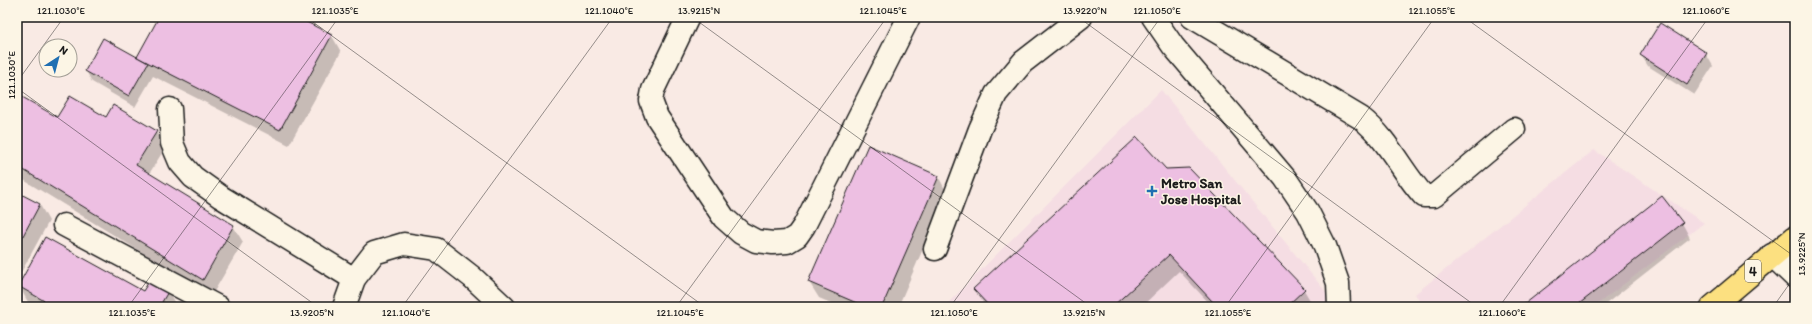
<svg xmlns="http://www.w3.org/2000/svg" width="1812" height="324" font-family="Itim,sans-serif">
<rect width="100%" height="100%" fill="#f9eae4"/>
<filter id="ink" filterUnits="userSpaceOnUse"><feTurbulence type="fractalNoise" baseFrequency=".025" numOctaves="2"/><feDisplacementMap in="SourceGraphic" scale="8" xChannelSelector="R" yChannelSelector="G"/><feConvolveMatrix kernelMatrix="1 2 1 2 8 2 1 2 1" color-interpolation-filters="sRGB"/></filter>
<g filter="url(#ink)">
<g fill="#f5dde3">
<path d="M1161 90 1330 297 1324 307H944Z"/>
<path d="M1594 150 1704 223 1594 307H1424L1415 294Z"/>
</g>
<g fill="#0003">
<path d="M160 17H295L332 36 341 52 289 145 153 76 135 107 92 82 86 71 138 59Z"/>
<path d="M1706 54 1713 66 1694 95 1648 66 1641 55Z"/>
<path d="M17 95 57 118 106 119 156 132 165 148 149 174 233 226 243 242 212 295 17 176Z"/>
<path d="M1165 170 1304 290 1314 307H1208L1211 305 1179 271 1141 307 985 306 975 289Z"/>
<path d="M938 176 947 193 898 307H840L819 298 809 282Z"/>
<path d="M17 193 40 205 49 221 17 280Z"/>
<path d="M1682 223 1690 238 1602 307H1523Z"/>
<path d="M19 286 144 293 168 291 177 307H37L28 302Z"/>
</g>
<g fill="#edbfe2" stroke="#1c1c1c">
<path d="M159 17H297L332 35 280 130 137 57Z"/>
<path d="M1660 23 1707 53 1687 85 1640 55Z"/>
<path d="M103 38 148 63 129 96 85 71Z"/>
<path d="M17 94 57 117 70 96 106 117 113 105 157 131 136 165 234 225 203 280 17 166Z"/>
<path d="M1137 137 1166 169 1189 168 1305 289 1286 307H1207L1213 302 1169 255 1112 307H990L973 289Z"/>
<path d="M868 145 939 176 882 307H866L808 282Z"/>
<path d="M17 192 40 204 17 247Z"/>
<path d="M1662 196 1683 223 1575 307H1521Z"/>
<path d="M45 237 143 291 150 280 169 290 162 302 171 307H55L18 286Z"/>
</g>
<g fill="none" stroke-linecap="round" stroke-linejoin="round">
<g stroke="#1c1c1c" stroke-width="25">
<g id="minor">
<path d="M688 17 653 90 651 101 657 117 724 218 741 233 756 241 773 243 787 242 797 236 804 226 909 17"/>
<path d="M1153 17 1173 46 1285 178 1308 212 1325 246 1338 283 1339 307"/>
<path d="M1192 17 1361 118C1389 140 1401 171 1424 196H1434L1514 129"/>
<path d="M170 109 172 143 180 162 193 177 221 197 354 279"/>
<path d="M64 225 218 307"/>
<path d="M935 249 980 129 996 94 1023 62 1081 17"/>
<path d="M1772 255 1795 277"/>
<path d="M344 307 354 279 374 253 404 244 436 249 472 277 504 307"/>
</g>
</g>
<g stroke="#1c1c1c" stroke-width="25">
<path id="highway" d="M1712 307 1795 237"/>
</g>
<use href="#minor" stroke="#fcf5e5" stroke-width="22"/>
<use href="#highway" stroke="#fce080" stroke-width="22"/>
</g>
</g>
<path fill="none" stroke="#1c1c1c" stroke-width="1" stroke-opacity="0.45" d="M306 17 705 307M692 17 1091 307M1078 17 1477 307M1464 17 1795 257M17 82 64 17M17 88 318 307M128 307 339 17M402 307 613 17M676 307 887 17M950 307 1161 17M1225 307 1435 17M1499 307 1709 17M1773 307 1795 276"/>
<path fill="#1f6fb2" stroke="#fcf5e5" stroke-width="1.5" d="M1150 185h4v4h4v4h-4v4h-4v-4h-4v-4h4z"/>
<g text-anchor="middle" stroke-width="3" stroke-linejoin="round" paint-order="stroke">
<rect fill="#fcf5e5" stroke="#5f5d58" stroke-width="1" x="1745" y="260" width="16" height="22" rx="3"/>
<g font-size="13" font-weight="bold" fill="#1c1c1c">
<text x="1753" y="276">4</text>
</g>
<g font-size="14" font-weight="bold" fill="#1c1c1c" stroke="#fcf5e5" text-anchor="start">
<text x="1161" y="188">Metro San<tspan x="1161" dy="16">Jose Hospital</tspan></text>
</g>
</g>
<rect width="1812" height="324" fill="none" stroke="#fcf5e5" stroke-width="44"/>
<g transform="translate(58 58) rotate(36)"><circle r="19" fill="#fcf5e5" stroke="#a29e95"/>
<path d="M0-3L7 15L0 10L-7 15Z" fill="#1f6fb2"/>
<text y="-6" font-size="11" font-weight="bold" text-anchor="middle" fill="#1c1c1c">N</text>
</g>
<rect x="22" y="22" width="1768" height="280" fill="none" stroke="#1c1c1c" stroke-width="1.5"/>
<g font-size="10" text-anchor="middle" fill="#1c1c1c">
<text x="61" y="14">121.1030°E</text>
<text x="335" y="14">121.1035°E</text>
<text x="609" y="14">121.1040°E</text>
<text x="699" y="14">13.9215°N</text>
<text x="883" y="14">121.1045°E</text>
<text x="1085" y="14">13.9220°N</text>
<text x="1157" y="14">121.1050°E</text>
<text x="1432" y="14">121.1055°E</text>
<text x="1706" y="14">121.1060°E</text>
<text transform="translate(11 75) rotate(-90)" y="4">121.1030°E</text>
<text transform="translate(1801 254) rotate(-90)" y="4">13.9225°N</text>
<text x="132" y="316">121.1035°E</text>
<text x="312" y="316">13.9205°N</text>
<text x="406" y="316">121.1040°E</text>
<text x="680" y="316">121.1045°E</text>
<text x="954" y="316">121.1050°E</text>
<text x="1084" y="316">13.9215°N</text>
<text x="1228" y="316">121.1055°E</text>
<text x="1502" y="316">121.1060°E</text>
</g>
</svg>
